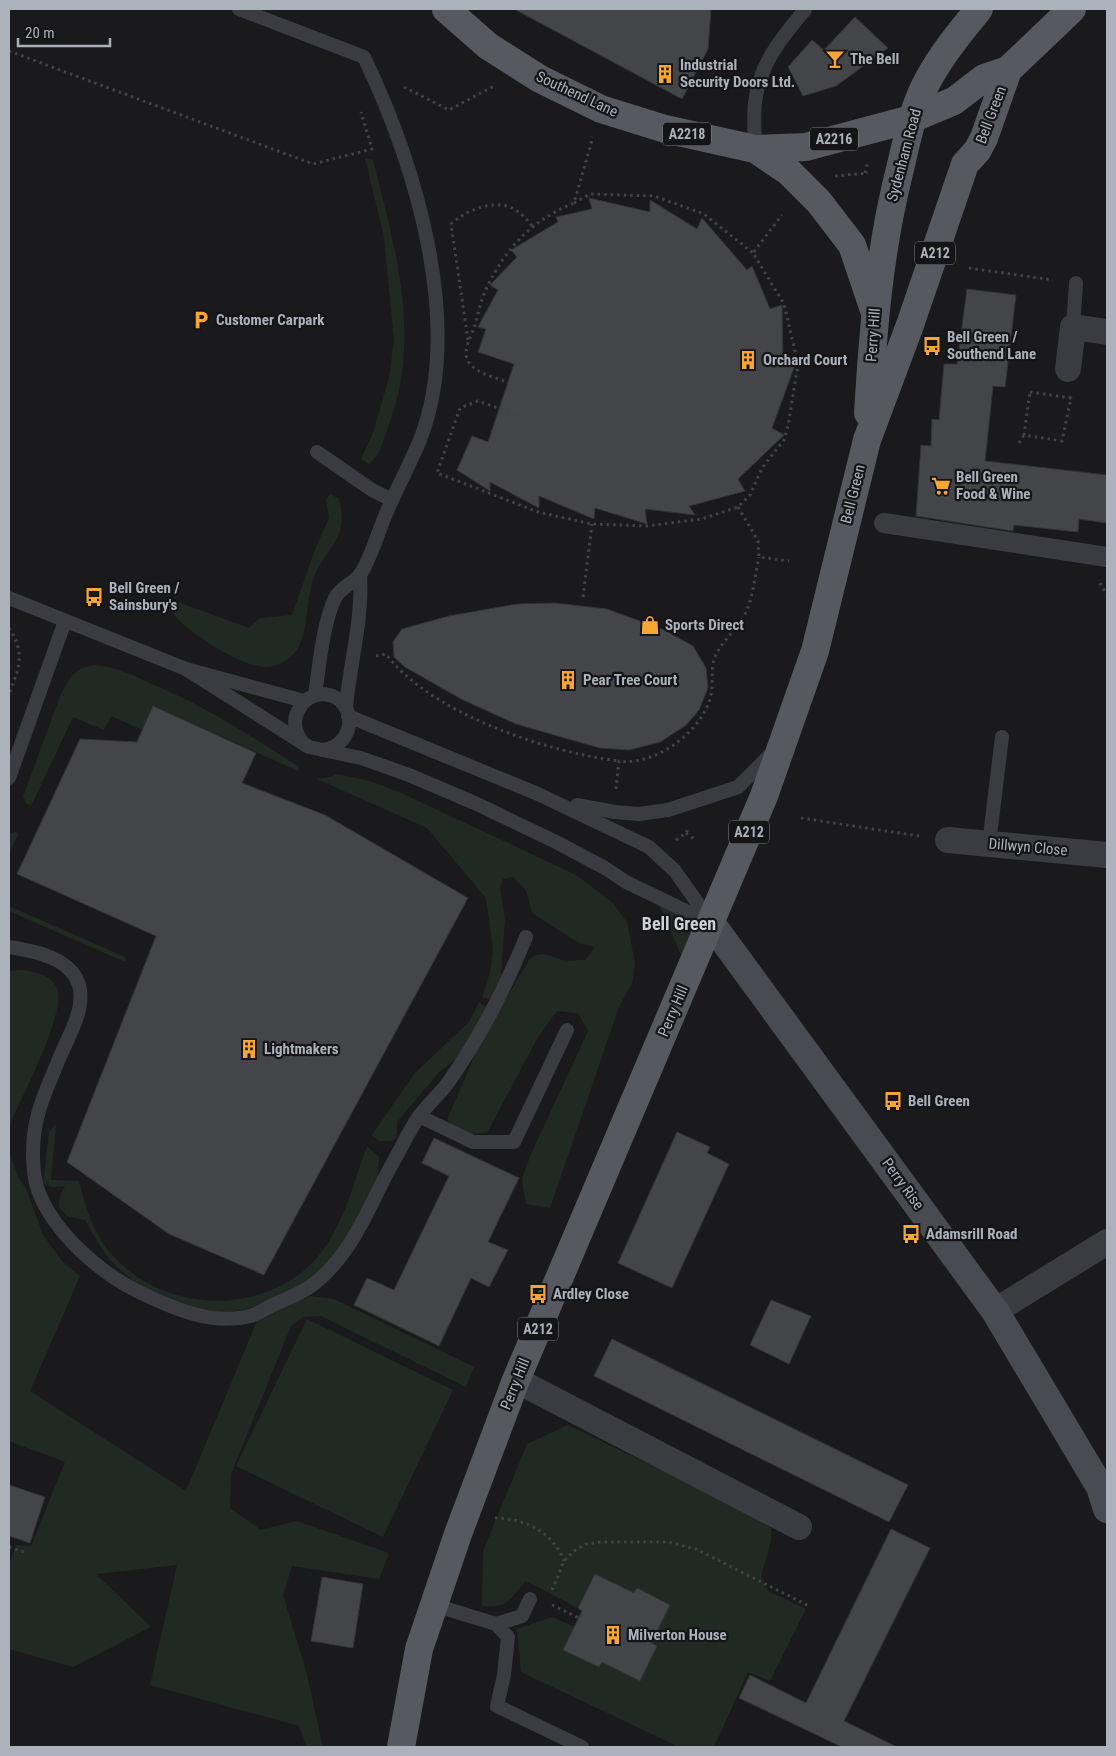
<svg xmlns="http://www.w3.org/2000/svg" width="1116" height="1756" font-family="'Roboto Condensed',sans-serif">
<rect width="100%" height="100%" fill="#1a1a1c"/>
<g fill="#212a22">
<path d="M365 158 373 160C395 246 422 338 389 424 384 439 381 454 369 464L361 459 373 433 389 378 394 339 384 237Z"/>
<path d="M330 494 338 498C351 536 327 546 314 577 306 598 308 631 298 648 292 658 278 667 267 667 241 668 180 628 168 607L175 601 249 628 260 618 292 615 314 552 329 518 326 499Z"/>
<path d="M94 665C115 667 133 675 152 684 205 706 251 736 299 767L298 771 154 706 143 730 111 716 104 730 73 717 31 806 26 803 23 797 61 694 71 676 82 668Z"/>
<path d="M337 774 370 781 399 792 576 875 612 902 627 922 635 963 632 983 619 1007 550 1208 526 1204 522 1178 532 1152 588 1031 578 1013 557 1011 538 1037 487 1133 460 1134 447 1120 480 1043 529 960C540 950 547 955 559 959 566 962 577 960 585 960L592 952 594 947 579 943 532 913 526 890 513 877 503 879 500 887 505 920 500 986 492 999 482 998 490 972 493 949 486 898 427 828 317 779 330 777Z"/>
<path d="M15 832 19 833 9 853V834Z"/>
<path d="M658 903 699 922 683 959Z"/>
<path d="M9 906 125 957V962L9 911Z"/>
<path d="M16 970C32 970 53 974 58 991 64 1016 21 1099 9 1126V1141V971Z"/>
<path d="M479 1002 485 1006V1014L456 1059 439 1072 397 1122V1136L393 1141H379L372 1135 414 1074 469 1022Z"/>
<path d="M56 1124 51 1180 79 1181C86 1212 97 1243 122 1265 175 1313 265 1314 315 1260 343 1229 353 1184 367 1146L379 1157 378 1179C368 1199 355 1232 341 1249 320 1275 279 1302 246 1309 203 1320 144 1295 114 1264 102 1252 94 1235 85 1220L67 1216 59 1207 60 1195 65 1186 51 1187 43 1183 49 1132Z"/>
<path d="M9 1152 19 1179 26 1188 43 1235 62 1261 80 1276 30 1391 186 1491 257 1321 279 1309 311 1296 334 1299 474 1367 466 1387 321 1316 303 1317 291 1326 231 1474 230 1508 261 1530 297 1521 389 1553 379 1579 292 1566 283 1595 306 1671 323 1747H307L299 1726 150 1685 177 1565 96 1574 151 1627 73 1667 9 1649V1564L16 1545 31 1546 65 1462 9 1441Z"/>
<path d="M307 1319 453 1390 383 1537 236 1466Z"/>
<path d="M568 1425 759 1517 771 1528V1540L761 1577 768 1591 806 1609 770 1681 748 1672 714 1747H679L521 1672 517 1629 552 1617 575 1627 564 1650 599 1667 602 1662 640 1681 657 1646 651 1643 670 1605 637 1588 634 1593 595 1574 578 1608 526 1581C510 1598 509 1609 482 1606L483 1551 527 1444Z"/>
</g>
<g fill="#444549" stroke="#343438">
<path d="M514 9H711L708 49 682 99Z"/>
<path d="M855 17 888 48 836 86 803 96 788 67 812 40 824 50Z"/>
<path d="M589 198 650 212V200L697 229 702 218 747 270 752 266 770 309 782 305 783 365H795L772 428 784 435 738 479 745 491 689 506 695 515 645 509 647 524 595 508 594 519 539 496V508L490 482V491L457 470 472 436 488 442 514 364 478 352 486 329 478 327 498 290 490 285 517 257 511 250 558 222 556 217 592 209Z"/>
<path d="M967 289 1016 295 1005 387 993 386 985 461 1107 475V523L1079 519 1078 532 1014 525 1013 531 916 516 921 445 931 446 932 419 939 420 944 364H957Z"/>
<path d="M555 603 607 609 664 630 693 646 706 668 708 688 699 710 685 726 660 742 629 750 600 748 516 724 461 699 405 667 394 657 393 642 402 629 449 616 517 604Z"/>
<path d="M153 706 256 753 242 783 325 815 468 898 264 1275 169 1234 67 1162 156 936 17 874 80 739 137 742Z"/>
<path d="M677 1132 710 1147 707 1153 729 1164 672 1288 618 1263Z"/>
<path d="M434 1138 519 1178 488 1242 508 1250 489 1287 471 1278 439 1346 354 1305 367 1278 394 1290 449 1176 422 1163Z"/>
<path d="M771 1300 811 1316 789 1364 750 1345Z"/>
<path d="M612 1339 908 1485 889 1522 594 1376Z"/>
<path d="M9 1485 45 1497 30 1543 9 1536Z"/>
<path d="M891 1529 930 1548 844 1721 897 1747H842L739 1698 750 1675 806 1703Z"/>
<path d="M595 1574 634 1593 637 1588 670 1605 651 1643 657 1646 640 1681 602 1662 599 1667 563 1650 582 1611 578 1608Z"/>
<path d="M322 1577 363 1584 353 1648 311 1641Z"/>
</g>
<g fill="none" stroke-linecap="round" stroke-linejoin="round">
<g stroke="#404348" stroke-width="3" stroke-dasharray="2.5 4" stroke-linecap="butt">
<path d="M9 51 313 164 372 149 361 112"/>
<path d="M404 87 449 110 496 85"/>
<path d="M865 173 868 161"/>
<path d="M835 176 868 173"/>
<path d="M574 203 590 194 654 196 704 214 753 253"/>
<path d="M969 268 1053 280"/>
<path d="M468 340 451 224C464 211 494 199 512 208 520 212 527 219 532 226"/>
<path d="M504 381C494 377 477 373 470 364 461 354 470 338 474 328 477 319 479 308 482 299 500 254 529 221 574 203L593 137"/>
<path d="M1030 392 1071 398 1062 441 1024 435Z"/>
<path d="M521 416 478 401 460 408 437 473 538 512 592 524 646 526 702 519 738 507 750 495 762 468 784 440 788 426 798 364 784 304 753 253 782 215"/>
<path d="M1019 443 1024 435"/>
<path d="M738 507 758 541 759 557 789 561"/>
<path d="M1100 583 1107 595"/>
<path d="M583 597 592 524"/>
<path d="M9 628C26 655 19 667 9 695"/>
<path d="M376 656 386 654C431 714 547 752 619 761"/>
<path d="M616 789 619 761C656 766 703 731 711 695 714 683 710 668 715 657 721 642 736 630 744 616 753 599 755 576 759 557"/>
<path d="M801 818 919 836"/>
<path d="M686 833 696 840"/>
<path d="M676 840 686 833 689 827"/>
<path d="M495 1518C524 1518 553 1532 564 1561"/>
<path d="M9 1547 24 1552"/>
<path d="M552 1590 564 1561 574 1551 586 1544 601 1542H668L696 1549 809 1606"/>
<path d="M552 1605 579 1618"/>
</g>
<g stroke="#3a3c41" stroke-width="14">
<path d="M239 9 364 57C415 164 465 324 420 440 409 466 396 490 385 516 378 533 370 560 360 575 353 583 340 588 335 598 322 627 320 663 315 694"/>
<path d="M755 149C755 134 753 118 755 103 759 65 781 38 805 10"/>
<path d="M1073 327 1076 283"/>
<path d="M317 452 372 490 392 500"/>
<path d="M9 598 186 669 304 701"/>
<path d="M186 669 309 747 361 758 409 775 477 804 558 843 605 868 626 882 711 923"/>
<path d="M346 707C350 663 363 619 360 574"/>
<path d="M348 716 538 794 649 847 675 871 711 922"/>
<path d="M302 742C295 731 292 721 299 709 308 691 335 688 346 708 356 727 342 749 322 750"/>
<path d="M9 778 65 621"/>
<path d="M577 805 615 812 639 814 668 810 738 787 774 751"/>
<path d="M989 844 1002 737"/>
<path d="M9 947C35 951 74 958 80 989 84 1012 67 1039 59 1059 50 1081 39 1104 35 1128 32 1146 32 1173 38 1190 53 1232 100 1273 139 1292 172 1308 212 1326 250 1316 258 1314 266 1308 273 1305 288 1298 303 1293 315 1283 353 1253 369 1206 391 1166 401 1149 409 1130 420 1115 429 1103 441 1093 450 1080 481 1035 506 987 526 937"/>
<path d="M419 1116 473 1142H514L567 1030"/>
<path d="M434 1605 496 1624 508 1637 504 1675 497 1706 582 1747"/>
<path d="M496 1624 522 1616 530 1599"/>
</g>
<path stroke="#3a3c41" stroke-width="20" d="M884 523 1107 557"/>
<g stroke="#3a3c41" stroke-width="26">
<path d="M1068 369 1073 327 1107 332"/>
<path d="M948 840 1107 855"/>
<path d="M995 1311 1107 1242"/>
<path d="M516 1380 799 1527"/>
</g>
<path stroke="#484b51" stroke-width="28" d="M711 923 995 1311 1100 1487 1107 1509"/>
<g stroke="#565960" stroke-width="28">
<path d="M446 9 488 46 540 79 601 109 665 129 755 149 789 172 819 202 852 245 874 310"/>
<path d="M755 149 806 147 911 119 954 101 984 78 1008 70"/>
<path d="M868 413C873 332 879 253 899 173 907 141 912 109 928 80 942 54 961 31 979 9"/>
<path d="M401 1747 419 1649 458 1534 516 1380 764 796 815 651 867 440 910 325 965 164 977 151 984 138 1008 70 1072 9"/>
</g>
</g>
<defs>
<g id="bar-bare" transform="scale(1.5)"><path d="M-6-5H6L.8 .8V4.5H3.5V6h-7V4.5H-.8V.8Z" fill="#f7a636" stroke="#151517" stroke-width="2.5" paint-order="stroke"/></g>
<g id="building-bare" transform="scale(1.5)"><path d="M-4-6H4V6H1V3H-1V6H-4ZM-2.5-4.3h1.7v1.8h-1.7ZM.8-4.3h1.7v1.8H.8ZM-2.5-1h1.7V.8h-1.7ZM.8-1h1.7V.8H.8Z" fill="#f7a636" stroke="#151517" stroke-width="2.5" paint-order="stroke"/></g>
<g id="parking-bare" transform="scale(1.5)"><path d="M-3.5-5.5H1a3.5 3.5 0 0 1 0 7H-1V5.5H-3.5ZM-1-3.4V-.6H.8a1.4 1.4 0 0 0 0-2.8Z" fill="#f7a636" stroke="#151517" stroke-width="2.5" paint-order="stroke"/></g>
<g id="bus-bare" transform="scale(1.5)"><path d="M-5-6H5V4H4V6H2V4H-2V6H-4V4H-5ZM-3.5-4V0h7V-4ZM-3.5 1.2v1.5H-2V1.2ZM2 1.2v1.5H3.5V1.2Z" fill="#f7a636" stroke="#151517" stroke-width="2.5" paint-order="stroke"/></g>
<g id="supermarket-bare" transform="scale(1.5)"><path d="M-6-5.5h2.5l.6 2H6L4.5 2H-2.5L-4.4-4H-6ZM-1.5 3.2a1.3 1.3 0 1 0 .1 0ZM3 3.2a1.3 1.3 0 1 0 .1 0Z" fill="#f7a636" stroke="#151517" stroke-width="2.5" paint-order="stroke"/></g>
<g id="shop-bare" transform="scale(1.5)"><path d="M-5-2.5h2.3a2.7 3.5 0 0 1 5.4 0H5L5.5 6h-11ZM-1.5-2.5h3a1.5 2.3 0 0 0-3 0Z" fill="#f7a636" stroke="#151517" stroke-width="2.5" paint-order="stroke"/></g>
</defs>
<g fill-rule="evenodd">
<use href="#bar-bare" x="835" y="59"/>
<use href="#building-bare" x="665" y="74"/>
<use href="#parking-bare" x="201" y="320"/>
<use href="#bus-bare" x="932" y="346"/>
<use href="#building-bare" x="748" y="360"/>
<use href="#supermarket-bare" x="941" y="486"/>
<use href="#bus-bare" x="94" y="597"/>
<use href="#shop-bare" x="650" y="625"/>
<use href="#building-bare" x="568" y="680"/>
<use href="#building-bare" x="249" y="1049"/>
<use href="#bus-bare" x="893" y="1101"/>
<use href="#bus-bare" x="911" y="1234"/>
<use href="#bus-bare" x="538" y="1294"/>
<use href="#building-bare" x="613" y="1635"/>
</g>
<g text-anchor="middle" stroke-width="4.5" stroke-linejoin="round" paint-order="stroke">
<g fill="#151517" stroke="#7f838a" stroke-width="1">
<rect x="663" y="122.5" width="48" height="23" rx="4"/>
<rect x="810" y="127.5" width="48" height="23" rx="4"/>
<rect x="915" y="241.5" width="40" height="23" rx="4"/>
<rect x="729" y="820.5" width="40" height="23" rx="4"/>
<rect x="518" y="1317.5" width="40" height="23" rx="4"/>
</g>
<g font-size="14" font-weight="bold" fill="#acb2bc">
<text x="687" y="139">A2218</text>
<text x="834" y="144">A2216</text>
<text x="935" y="258">A212</text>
<text x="749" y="837">A212</text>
<text x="538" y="1334">A212</text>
</g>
<g font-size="15" font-weight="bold" fill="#acb2bc" stroke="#151517" text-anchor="start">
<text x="850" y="64">The Bell</text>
<text x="680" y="70">Industrial<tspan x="680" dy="17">Security Doors Ltd.</tspan></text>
<text x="216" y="325">Customer Carpark</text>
<text x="947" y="342">Bell Green /<tspan x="947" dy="17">Southend Lane</tspan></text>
<text x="763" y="365">Orchard Court</text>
<text x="956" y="482">Bell Green<tspan x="956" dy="17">Food &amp; Wine</tspan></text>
<text x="109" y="593">Bell Green /<tspan x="109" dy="17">Sainsbury's</tspan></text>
<text x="665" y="630">Sports Direct</text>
<text x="583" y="685">Pear Tree Court</text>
<text x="264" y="1054">Lightmakers</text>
<text x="908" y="1106">Bell Green</text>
<text x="926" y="1239">Adamsrill Road</text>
<text x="553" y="1299">Ardley Close</text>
<text x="628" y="1640">Milverton House</text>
</g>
<g font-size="15" fill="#acb2bc" stroke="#151517">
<text transform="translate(577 94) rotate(25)" y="5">Southend Lane</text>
<text transform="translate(991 115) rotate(-69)" y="5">Bell Green</text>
<text transform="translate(904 155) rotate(-75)" y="5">Sydenham Road</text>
<text transform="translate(873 335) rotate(-86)" y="5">Perry Hill</text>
<text transform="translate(853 494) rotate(-76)" y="5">Bell Green</text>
<text transform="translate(1028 847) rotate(5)" y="5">Dillwyn Close</text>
<text transform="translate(673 1011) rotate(-67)" y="5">Perry Hill</text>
<text transform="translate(903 1184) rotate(54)" y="5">Perry Rise</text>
<text transform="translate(515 1384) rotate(-68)" y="5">Perry Hill</text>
</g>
<g font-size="18" font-weight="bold" fill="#cdd1d8" stroke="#151517">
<text x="679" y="930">Bell Green</text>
</g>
</g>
<rect width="1116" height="1756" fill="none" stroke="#acb2bc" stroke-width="20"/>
<path d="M18 38v8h92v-8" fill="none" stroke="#acb2bc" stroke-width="2.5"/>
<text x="25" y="38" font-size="15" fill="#acb2bc" stroke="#151517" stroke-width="4" paint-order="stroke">20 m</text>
</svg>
